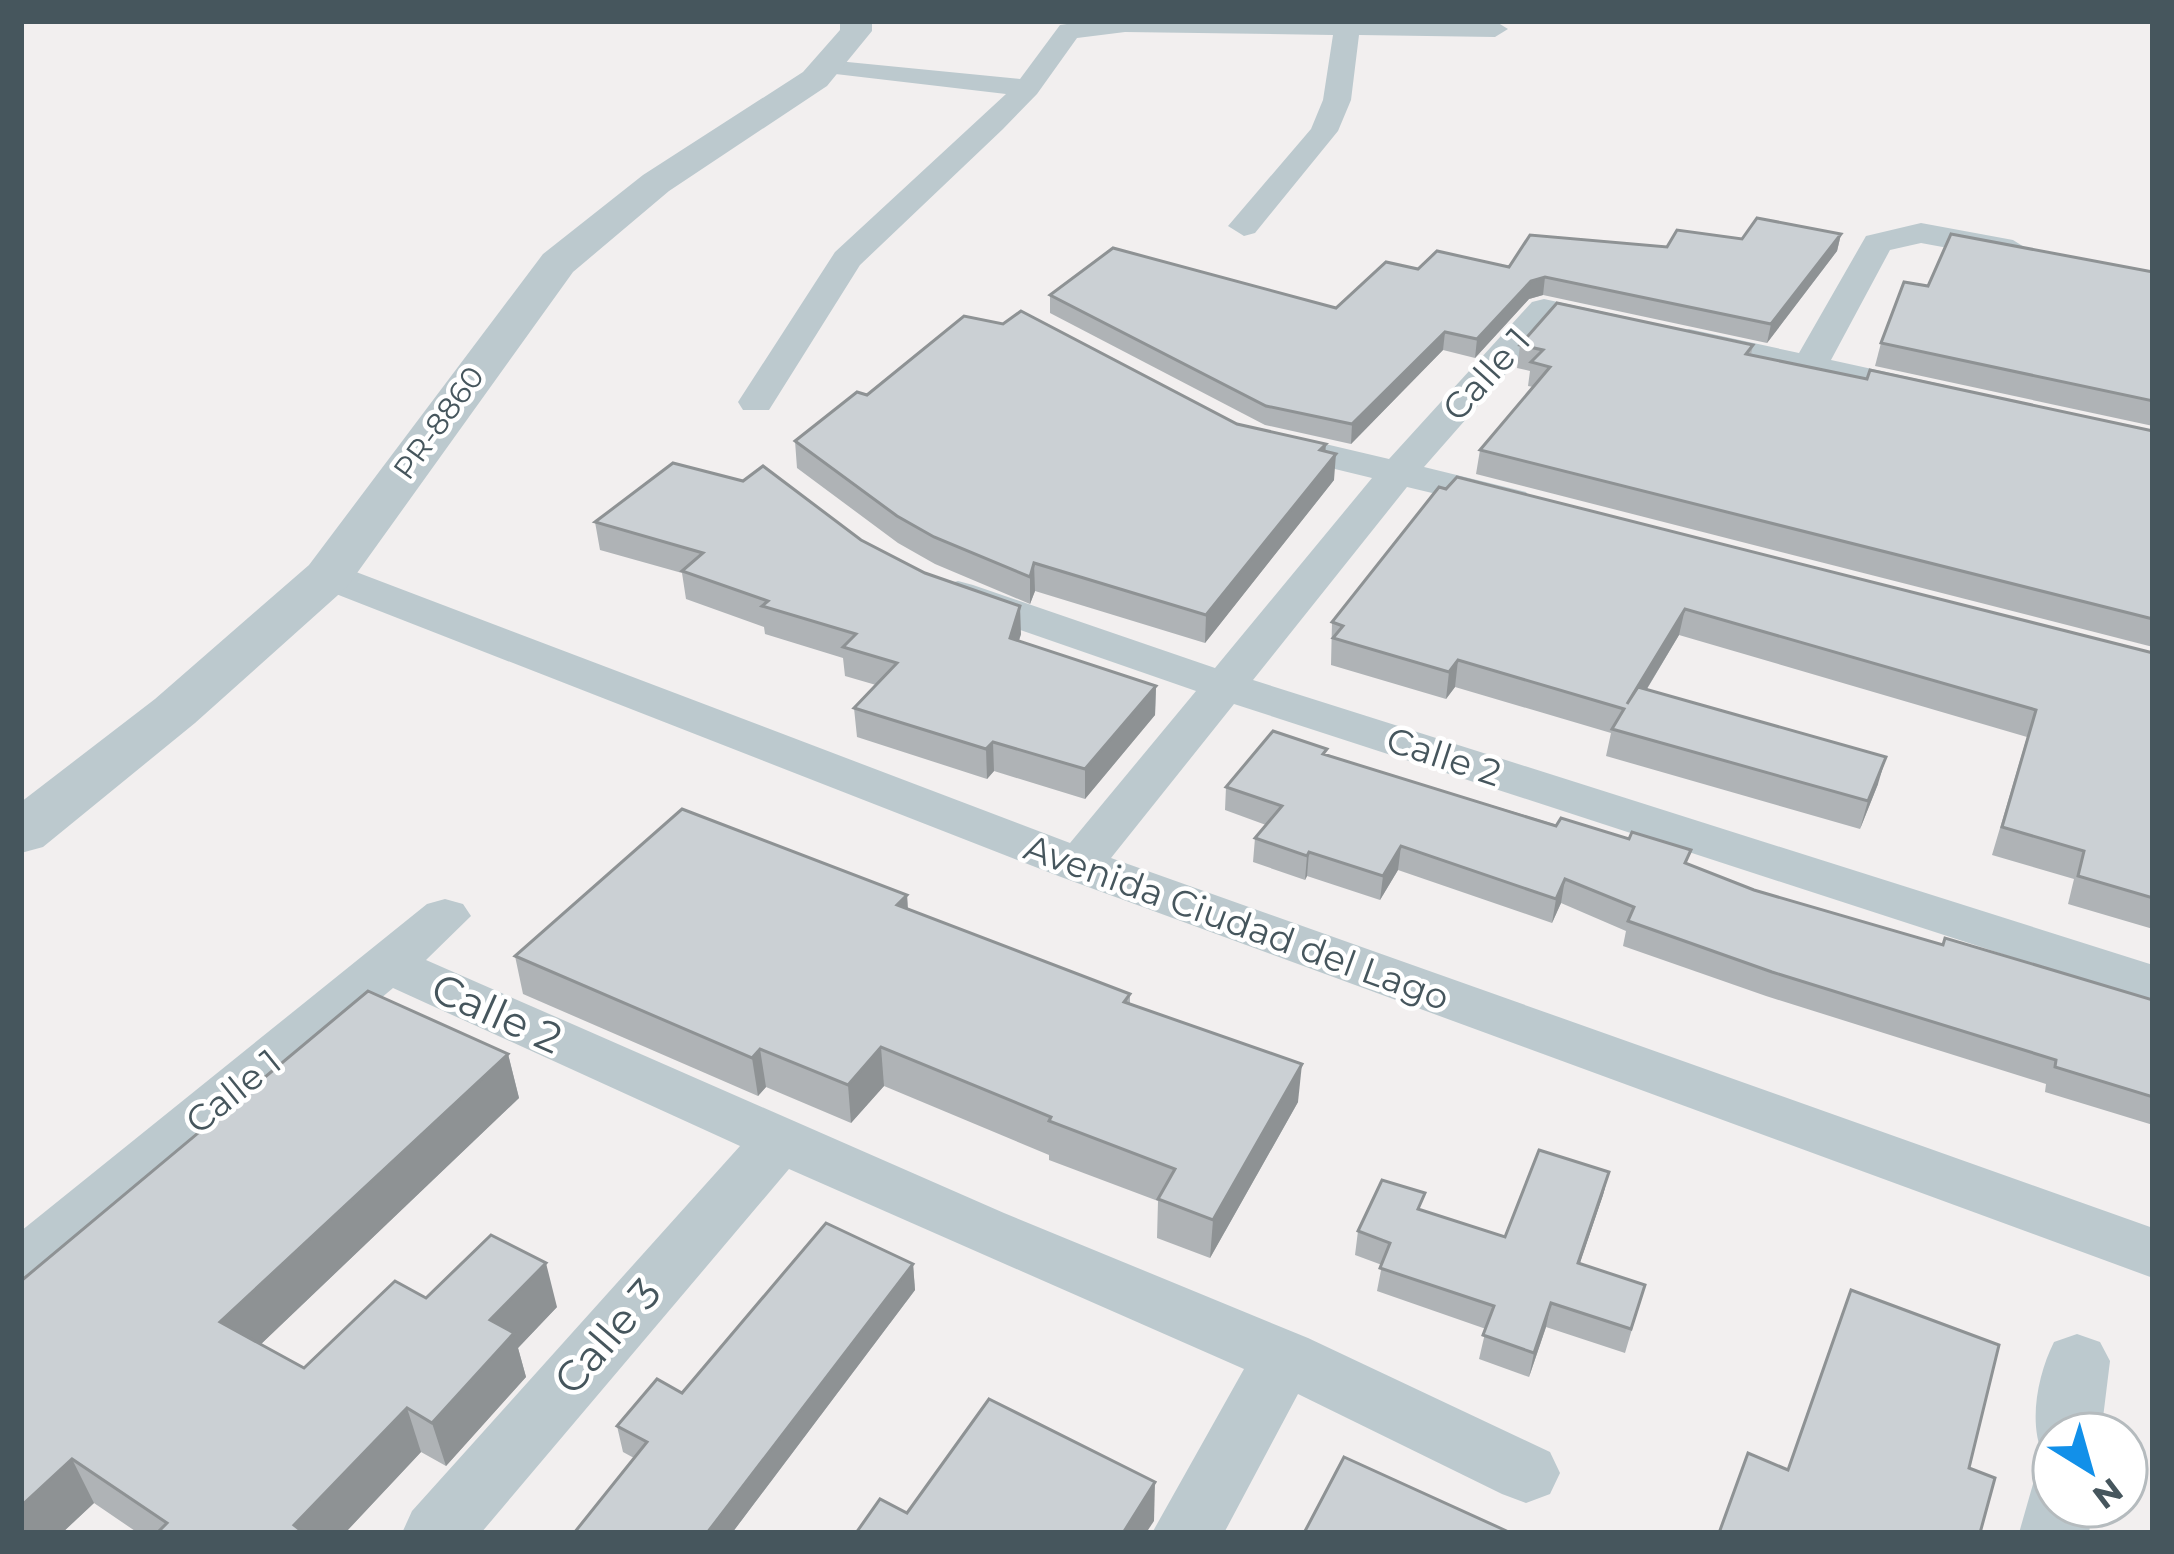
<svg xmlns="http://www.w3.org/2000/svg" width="2174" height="1554" font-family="Montserrat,sans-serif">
<rect width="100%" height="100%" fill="#f2efef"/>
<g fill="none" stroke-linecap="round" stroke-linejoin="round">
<g fill="#bcc9ce" fill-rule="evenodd">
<path d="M1087 21H1495L1508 29 1495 37 1359 35 1351 100 1338 131 1255 233 1244 236 1228 226 1311 129 1323 100 1333 35 1125 32 1077 38 1037 94 1003 129 860 265 769 410H743L738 402 835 252 1006 94 827 73 817 71 813 65 817 59 1020 79 1060 25Z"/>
<path d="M1921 223 2013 240 2029 250 2013 260 1921 243 1890 250 1831 360 1945 385 1950 393 1945 401 1932 404 1689 351 1677 347 1671 340 1677 333 1689 329 1799 353 1866 236Z"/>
<path d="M1544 299 1627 317 1632 324 1627 331 1615 334 1552 321 1424 467 1526 492 1532 500 1526 508 1512 512 1407 487 1253 680 2153 965V1003L1234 704 1111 858 2153 1228V1278L1061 877 313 585 307 576 313 567 328 563 343 567 1070 843 1196 691 943 603 937 594 943 585 958 581 973 585 1215 668 1372 478 1257 450 1251 442 1257 434 1270 431 1389 459 1532 302Z"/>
<path d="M445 899 463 904 471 916 426 960 1004 1213 1308 1338 1550 1452 1560 1473 1550 1494 1526 1503 1502 1494 1298 1394 1224 1533H1152L1244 1369 789 1169 481 1533H402L412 1511 740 1146 393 988 43 1284 21 1291V1231L427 904Z"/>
<path d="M2077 1334 2100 1342 2110 1361 2101 1434H2054V1458L2043 1455C2028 1422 2038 1374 2054 1342Z"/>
<path d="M2054 1477V1506H2093L2089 1533H2019L2033 1484Z"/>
</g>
<path fill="#bcc9ce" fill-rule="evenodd" d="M840 21H872V31L827 86 669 191 573 272 347 587 195 723 43 847 21 853V802L155 699 309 565 543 254 643 175 803 72 840 30Z"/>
</g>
<g fill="#afb3b6">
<path d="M1841 234 1837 251 1767 343 1543 295 1529 299 1475 358 1443 350 1351 444 1265 425 1050 313V295L1336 308 1418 269 1509 267 1742 239Z"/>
<path d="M2153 272V426L1875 366 1881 343 1928 286Z"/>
<path d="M1520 345H1753L1751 355 1867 379 2153 431V647L1476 474 1480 450 1533 387 1528 386 1530 371 1517 368Z"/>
<path d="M867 395 1237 424 1326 451 1334 480 1205 643 1035 591 1030 604 935 564 898 543 797 468 795 441Z"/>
<path d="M1439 487 2153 653V929L2068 904 2074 879 1992 855 2027 737 1679 635 1647 689 1878 784 1860 829 1606 756 1611 733 1455 687 1446 699 1331 665 1332 622Z"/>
<path d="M595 522 861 540 1021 634 1019 641 1156 686 1155 715 1085 799 994 771 987 779 857 737 854 708 876 685 845 676 843 658 765 634 764 627 686 599 682 573 600 550Z"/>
<path d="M1327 756 1688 864 1754 890 1943 945 2153 1000V1125L2045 1092 2046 1084 1766 996 1623 946 1626 931 1561 903 1552 923 1398 870 1380 900 1307 876 1305 880 1253 862 1255 838 1266 825 1225 810 1226 787Z"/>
<path d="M907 895 908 909 1130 994V1005L1298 1102 1210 1258 1157 1238 1158 1201 1049 1160V1155L884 1086 851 1123 766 1087 758 1096 523 994 515 956Z"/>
<path d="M508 1054 519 1098 261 1344 304 1368 426 1298 557 1307 518 1348 526 1377 446 1466 421 1452 345 1533H138L94 1503 62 1533H21V1281Z"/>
<path d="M1609 1172 1603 1195 1580 1263 1645 1285 1625 1353 1546 1327 1529 1377 1479 1359 1486 1329 1377 1291 1382 1265 1355 1255 1358 1231 1422 1210 1505 1237Z"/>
<path d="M913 1264 915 1290 732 1533H574L634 1458 623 1452 617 1426 682 1393Z"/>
</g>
<g fill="#8e9294">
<path d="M1841 234 1837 251 1767 343 1771 324Z"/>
<path d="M1545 277 1543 295 1529 299 1475 358 1477 339 1531 281Z"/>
<path d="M1445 332 1443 350 1351 444 1352 424Z"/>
<path d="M1326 444 1324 468 1336 454 1334 480 1205 643 1206 615Z"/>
<path d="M1034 563 1035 591 1030 604V577Z"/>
<path d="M1020 606 1021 634 1010 666V638Z"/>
<path d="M1685 609 1679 635 1622 730 1627 704Z"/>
<path d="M1458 660 1455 687 1446 699 1449 672Z"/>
<path d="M1156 686 1155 715 1085 799V769Z"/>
<path d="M993 742 994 771 987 779 986 749Z"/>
<path d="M1886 757 1878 784 1860 829 1868 801Z"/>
<path d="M1401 846 1398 870 1380 900 1383 876Z"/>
<path d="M1309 852 1307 876 1305 880 1307 856Z"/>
<path d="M1565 879 1561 903 1552 923 1556 899Z"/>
<path d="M907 895 909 933 897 905Z"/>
<path d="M881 1047 884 1086 851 1123 848 1085Z"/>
<path d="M760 1049 766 1087 758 1096 752 1058Z"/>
<path d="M508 1054 519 1098 238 1366 220 1322Z"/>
<path d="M1302 1064 1298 1102 1210 1258 1213 1220Z"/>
<path d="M1609 1172 1603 1195 1572 1286 1578 1263Z"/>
<path d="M546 1263 557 1307 518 1348 526 1377 446 1466 432 1423 490 1320Z"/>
<path d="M913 1264 915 1290 732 1533H707Z"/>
<path d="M1551 1303 1546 1327 1529 1377 1534 1353Z"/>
<path d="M407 1408 421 1452 345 1533H297L294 1525Z"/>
<path d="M72 1459 94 1503 62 1533H21V1506Z"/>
<path d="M1155 1482 1154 1521 1146 1533H1123Z"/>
</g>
<g fill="#cbd0d4" stroke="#8e9294" stroke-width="3">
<path d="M1757 218 1841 234 1771 324 1545 277 1531 281 1477 339 1445 332 1352 424 1266 406 1050 295 1113 248 1336 308 1386 262 1418 269 1437 251 1509 267 1530 235 1667 247 1677 230 1742 239Z"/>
<path d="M1951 234 2153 272V401L1881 343 1904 282 1928 286Z"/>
<path d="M1557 303 1753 345 1746 354 1867 379 1870 370 2153 431V619L1480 450 1550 367 1531 362 1543 350 1520 345Z"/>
<path d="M1021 311 1237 424 1326 444 1320 450 1336 454 1206 615 1034 563 1030 577 934 537 897 516 795 441 857 392 867 395 964 316 1003 324Z"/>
<path d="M673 463 743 481 763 466 861 540 925 573 1020 606 1010 638 1156 686 1085 769 993 742 986 749 854 708 897 663 843 647 856 634 762 606 768 601 682 571 703 553 595 522Z"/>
<path d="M1457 477 2153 653V898L2078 876 2084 851 2002 827 2036 710 1685 609 1627 704 1638 687 1886 757 1868 801 1612 729 1624 709 1458 660 1449 672 1333 638 1343 626 1332 622 1439 487 1446 489Z"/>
<path d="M1273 731 1327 749 1323 754 1556 826 1561 818 1629 839 1632 832 1691 850 1685 863 1754 890 1943 945 1945 938 2153 1000V1097L2055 1067 2056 1060 1772 972 1628 921 1634 907 1565 879 1556 899 1401 846 1383 876 1309 852 1307 856 1255 838 1282 806 1226 787Z"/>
<path d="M682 809 907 895 897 905 1130 994 1124 1002 1302 1064 1213 1220 1158 1199 1175 1169 1049 1121 1051 1117 881 1047 848 1085 760 1049 752 1058 515 956Z"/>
<path d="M368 991 508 1054 220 1322 304 1368 395 1281 426 1298 491 1235 546 1263 490 1320 514 1333 432 1423 407 1408 294 1525 304 1533H157L167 1523 72 1459 21 1506V1281Z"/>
<path d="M1539 1150 1609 1172 1578 1263 1645 1285 1631 1329 1551 1303 1534 1353 1483 1335 1494 1306 1380 1268 1390 1243 1358 1231 1382 1180 1425 1193 1418 1209 1505 1237Z"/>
<path d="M826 1223 913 1264 707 1533H574L647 1442 617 1426 657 1379 682 1393Z"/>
<path d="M1851 1290 1999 1345 1969 1468 1995 1478 1980 1533H1719L1748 1453 1788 1470Z"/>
<path d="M989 1399 1155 1482 1123 1533H856L880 1499 907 1513Z"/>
<path d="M1344 1457 1511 1533H1304Z"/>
</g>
<g text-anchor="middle" stroke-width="9" stroke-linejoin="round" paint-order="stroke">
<g font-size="30" fill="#46565d" stroke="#fff">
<text transform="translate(439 423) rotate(-54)" y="10">PR-8860</text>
</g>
<g font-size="36" fill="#46565d" stroke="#fff">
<text transform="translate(1486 374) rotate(-48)" y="13">Calle 1</text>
<text transform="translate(1444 756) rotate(18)" y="13">Calle 2</text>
<text transform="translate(1237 922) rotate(20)" y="13">Avenida Ciudad del Lago</text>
<text transform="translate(233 1091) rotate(-39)" y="13">Calle 1</text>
</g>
<g font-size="42" fill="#46565d" stroke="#fff">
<text transform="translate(497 1013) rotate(24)" y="15">Calle 2</text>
<text transform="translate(607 1336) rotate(-49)" y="15">Calle 3</text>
</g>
</g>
<rect width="2174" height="1554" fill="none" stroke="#46565d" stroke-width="48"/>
<g transform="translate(2090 1470) rotate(143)"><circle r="57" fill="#ffffff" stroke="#b5bbbe" stroke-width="3"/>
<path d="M0-9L21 45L0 30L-21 45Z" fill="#1290e9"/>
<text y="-18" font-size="33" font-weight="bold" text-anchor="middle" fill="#46565d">N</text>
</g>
</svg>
